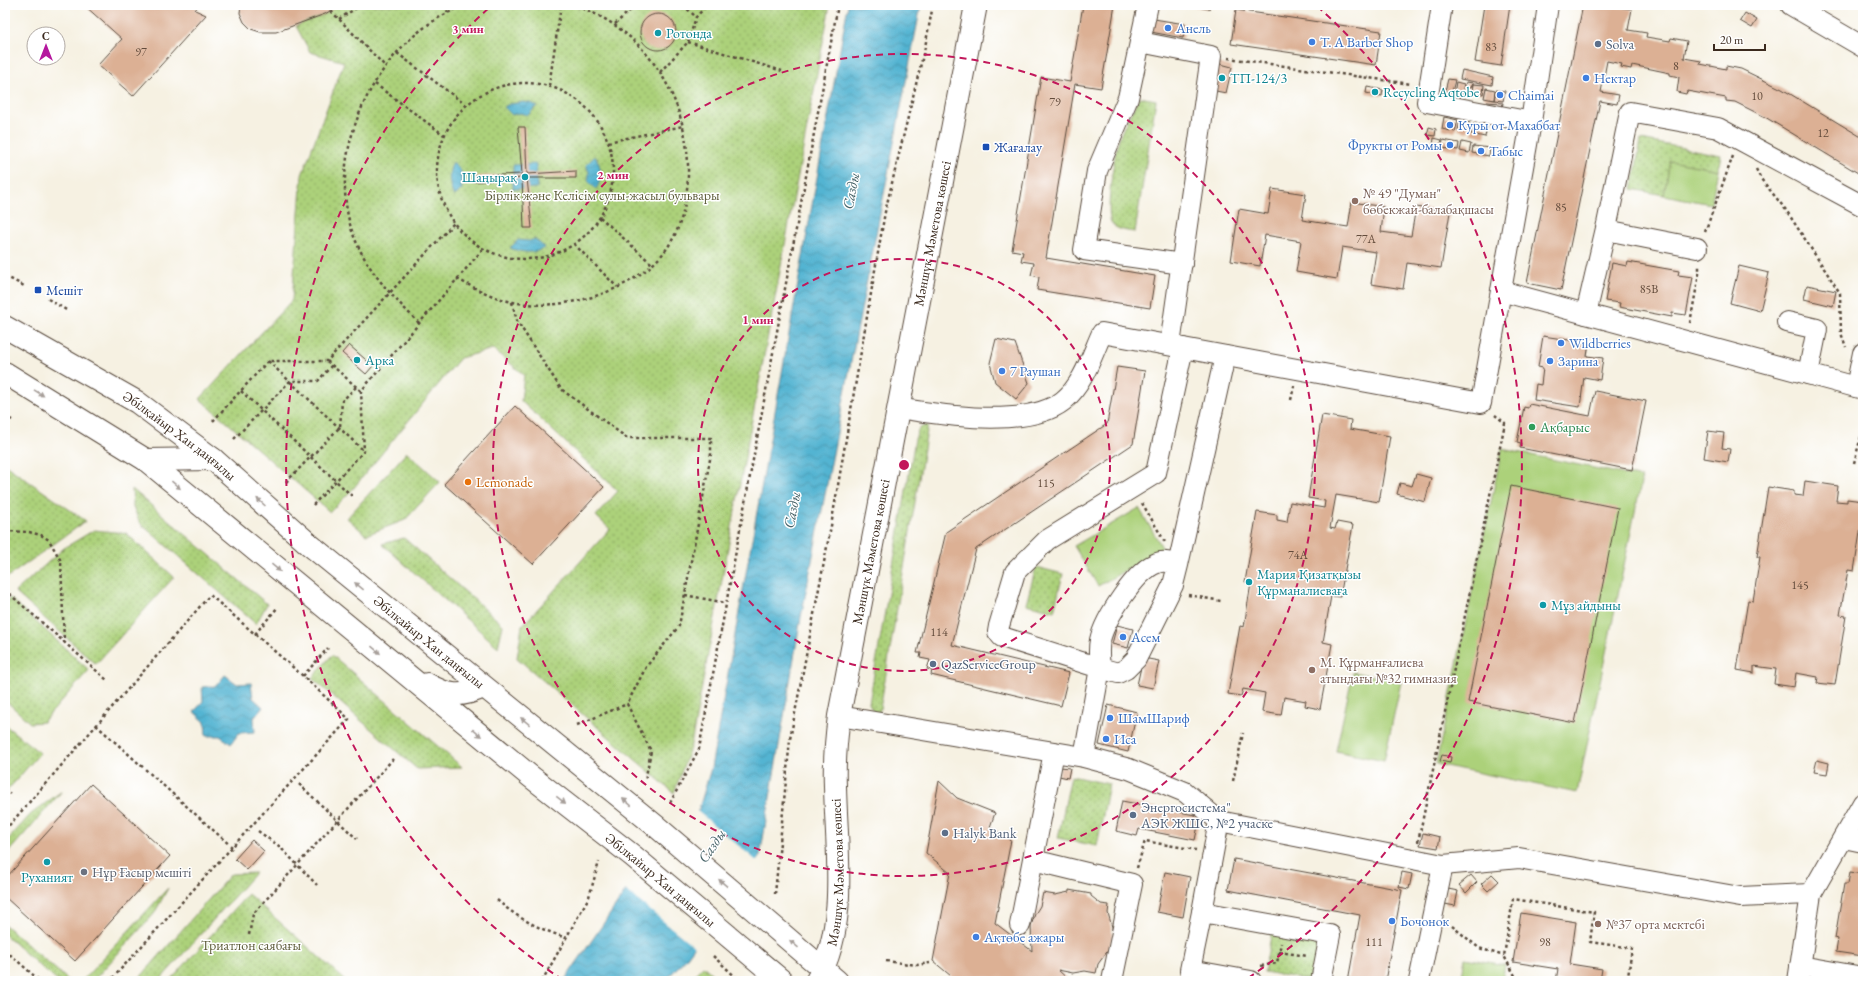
<svg xmlns="http://www.w3.org/2000/svg" width="1868" height="986" font-family="'EB Garamond',serif">
<defs>
<pattern id="grass-dots" width="8" height="8" patternUnits="userSpaceOnUse"><rect width="8" height="8" fill="#acd17a"/><path d="M2 2h.1M6 6h.1" fill="none" stroke="#8daa63" stroke-width="1.8" stroke-linecap="round"/></pattern>
<pattern id="water-waves" width="16" height="10" patternUnits="userSpaceOnUse"><rect width="16" height="10" fill="#53b4d2"/><path d="M0 5q4-4 8 0t8 0" fill="none" stroke="#4693aa"/></pattern>
</defs>
<rect width="100%" height="100%" fill="#fff"/>
<filter id="ink" filterUnits="userSpaceOnUse"><feTurbulence type="fractalNoise" baseFrequency=".025" numOctaves="2"/><feDisplacementMap in="SourceGraphic" scale="8" xChannelSelector="R" yChannelSelector="G"/><feConvolveMatrix kernelMatrix="1 2 1 2 8 2 1 2 1" color-interpolation-filters="sRGB"/></filter>
<filter id="wash" filterUnits="userSpaceOnUse"><feTurbulence type="fractalNoise" baseFrequency=".012" numOctaves="4" result="noise"/><feDisplacementMap in="SourceGraphic" scale="16" xChannelSelector="R" yChannelSelector="G"/><feGaussianBlur stdDeviation="0.9" result="paint"/><feColorMatrix in="noise" values="0 0 0 0 0 0 0 0 0 0 0 0 0 0 0 0 0 1.4 0 .05"/><feComposite in="paint" operator="in"/></filter>
<g filter="url(#wash)">
<rect width="100%" height="100%" fill="#f6f1e2"/>
<g fill="url(#grass-dots)" stroke="#747e4c">
<path d="M340 5H830L691 745 674 793 517 658 522 626 610 529 596 516 618 491 521 401 524 375 493 349 460 358 352 490 330 512 200 399 292 300 302 175 344 62 310 52 296 26 325 14Z"/>
<path d="M1139 97 1156 100 1135 232C1127 231 1117 230 1112 224 1104 214 1115 149 1120 136 1125 123 1133 110 1139 97Z"/>
<path d="M1641 140 1721 155 1718 170 1670 161 1664 195 1632 189Z"/>
<path d="M928 425 879 715 873 711 869 703 915 439 919 428Z"/>
<path d="M407 452 440 482 405 520 366 535 347 518Z"/>
<path d="M5 465 86 521 5 579Z"/>
<path d="M132 489 267 604 256 624 140 523 133 507Z"/>
<path d="M94 530 126 533 174 577 96 664 15 592 64 548Z"/>
<path d="M404 538 503 625 498 647 382 544Z"/>
<path d="M1036 567 1063 574 1054 611 1026 604Z"/>
<path d="M10 598 89 670 43 722 30 723 5 700V604Z"/>
<path d="M332 655 462 767 417 769 312 678Z"/>
<path d="M5 725 40 753 5 793Z"/>
<path d="M1071 776 1109 784 1097 846 1058 838Z"/>
<path d="M62 791 5 856V843L31 814Z"/>
<path d="M255 873 159 981H137L231 874Z"/>
<path d="M168 888 154 914 93 981H82Z"/>
<path d="M248 894 346 981H170Z"/>
<path d="M5 925 69 981H57L5 935Z"/>
<path d="M1272 931 1321 939 1314 981 1264 972Z"/>
<path d="M703 966 720 981H688Z"/>
</g>
<g fill="#acd17a" stroke="#747e4c">
<path d="M1670 161 1718 170 1711 204 1664 195Z"/>
<path d="M1502 449 1642 478 1577 793 1436 764Z"/>
<path d="M1139 508 1163 549 1098 586 1074 546Z"/>
<path d="M1353 672 1401 682 1384 761 1336 751Z"/>
<path d="M1465 958 1505 965 1502 981H1461Z"/>
</g>
<g fill="url(#water-waves)" stroke="#476f78">
<path d="M848 5H921L801 617 760 856 687 957 665 981H564L621 898 633 879 699 809 711 768Z"/>
<path d="M523 102 531 103 537 106 528 115 520 113 512 115 504 107 509 104Z"/>
<path d="M595 156C602 167 603 179 596 189L588 181 589 172 586 165Z"/>
<path d="M453 162 461 171 462 189 454 197C449 185 447 174 453 162Z"/>
<path d="M536 164 537 188 513 189V165Z"/>
<path d="M535 239 545 248C533 254 523 253 510 248L518 240 529 241Z"/>
<path d="M225 675 237 684 251 683 253 698 263 707 254 718 255 732 239 733 231 744 220 736H206L205 722 194 712 203 701 202 687 216 686Z"/>
</g>
<path fill="#f6f1e2" d="M696 810 758 862 696 948 624 889 631 877Z"/>
<g id="blocks">
<g fill="#dcb094">
<path d="M84 5H199L195 10 206 15 133 96 98 65 122 39Z"/>
<path d="M241 5H340L325 14 276 32H260L251 29 244 22 240 13Z"/>
<path d="M1083 5H1115L1101 88 1075 84 1046 258 1155 276 1150 308 1037 290 1039 277 1031 275 1034 263 1021 261 1023 252 1012 250 1041 77 1070 82Z"/>
<path d="M1186 5H1210L1209 9Z"/>
<path d="M1484 5H1510L1501 66 1475 62Z"/>
<path d="M1583 5H1617V7L1632 9 1628 30 1647 33 1646 37 1670 41 1671 38 1687 41 1684 58 1701 61 1700 64 1726 69V66L1741 69 1782 89 1863 138V176L1765 117 1735 102 1726 101V98L1687 91 1686 94 1677 92 1679 77 1670 75V73L1632 65 1631 69 1621 67 1622 64 1607 61 1601 92 1619 95 1617 104 1600 101 1561 290 1527 283Z"/>
<path d="M1236 10 1381 31 1376 65 1231 44Z"/>
<path d="M1745 13 1757 20 1752 28 1740 21Z"/>
<circle cx="658" cy="32" r="18"/>
<path d="M1154 19 1185 24 1183 38 1151 32Z"/>
<path d="M1217 63 1232 67 1226 93 1211 90Z"/>
<path d="M1462 70 1493 77 1492 85 1460 79Z"/>
<path d="M1448 79 1455 80 1452 92 1445 91Z"/>
<path d="M1456 82 1464 84 1461 96 1454 94Z"/>
<path d="M1466 82 1473 83 1471 88 1465 87Z"/>
<path d="M1473 84 1484 85 1483 94 1472 92Z"/>
<path d="M1367 87 1383 90 1382 96 1366 93Z"/>
<path d="M1486 88 1495 90 1494 100 1484 98Z"/>
<path d="M1496 90 1505 91 1503 101 1494 100Z"/>
<path d="M1487 102 1503 103 1501 113 1486 110Z"/>
<path d="M1444 117 1458 120 1455 132 1442 129Z"/>
<path d="M1460 121 1470 123 1468 132 1458 130Z"/>
<path d="M1473 124 1487 127 1485 137 1471 134Z"/>
<path d="M518 127H525L527 174 576 171V178H527L532 228H524L522 178 474 182V176L522 174Z"/>
<path d="M1429 127 1436 129 1435 136 1427 135Z"/>
<path d="M1434 138 1442 140 1440 147 1433 146Z"/>
<path d="M1443 140 1459 143 1458 150 1442 148Z"/>
<path d="M1462 142 1471 144 1469 153 1460 151Z"/>
<path d="M1473 146 1490 148 1489 156 1472 153Z"/>
<path d="M1272 189 1306 194 1302 220 1348 227 1352 202 1384 207 1381 232 1411 236 1416 207 1450 212 1441 268 1407 263 1403 289 1371 284 1376 252 1342 247 1337 279 1296 272 1301 241 1265 235 1260 266 1231 261 1239 209 1268 214Z"/>
<path d="M1628 262 1679 271 1678 275 1693 277 1686 315 1672 313V317L1619 307 1620 303 1605 301 1612 263 1627 266Z"/>
<path d="M1739 266 1769 273 1760 311 1730 303Z"/>
<path d="M1807 285 1836 291 1833 306 1804 299Z"/>
<path d="M1543 336 1589 343 1587 356 1603 358 1600 380 1584 377 1580 407 1534 400 1536 384 1541 385 1543 368 1538 367Z"/>
<path d="M996 339 1015 343 1029 383 1016 399 995 382 990 363Z"/>
<path d="M349 345 373 366 366 374 342 353Z"/>
<path d="M1117 367 1145 371 1133 444 976 549 952 645 1069 673 1061 706 931 675 932 670 927 669 930 660 920 658 921 653H917L946 532 1107 424Z"/>
<path d="M1595 391 1646 401 1632 470 1520 448 1521 443 1517 442 1524 407 1528 408 1529 404 1590 416Z"/>
<path d="M515 406 604 487 533 564 444 484Z"/>
<path d="M1322 415 1351 420 1350 429 1390 436 1379 502 1336 495 1330 528 1335 529 1337 522 1353 525 1340 597 1331 596 1323 642 1332 644 1320 709 1305 706 1306 701 1284 697 1281 715 1262 712 1265 693 1243 689 1241 696 1228 694 1240 626 1244 627 1251 583 1245 582 1257 512 1277 515V520L1287 522 1290 502 1324 508 1325 501 1308 498Z"/>
<path d="M1708 431 1724 433 1722 448 1730 449 1728 462 1704 458Z"/>
<path d="M1416 474 1431 478 1425 502 1397 494 1400 483 1412 486Z"/>
<path d="M1805 481 1838 486 1836 501 1847 502V499L1863 501V513L1854 571 1848 570 1840 615 1846 616 1835 685 1817 683 1818 677 1796 673 1794 687 1774 684 1776 669 1754 666V673L1737 670 1748 600 1753 601 1760 557H1757L1768 487 1794 491V495L1803 496Z"/>
<path d="M1511 486 1618 508 1575 723 1468 702Z"/>
<path d="M1117 625 1133 629 1128 648 1112 644Z"/>
<path d="M1143 658 1159 661 1153 688 1137 685Z"/>
<path d="M1108 705 1137 712 1128 752 1099 745Z"/>
<path d="M1442 755 1451 757 1450 763 1440 761Z"/>
<path d="M1817 760 1829 763 1827 774 1814 772Z"/>
<path d="M1060 767 1070 768 1068 778 1059 776Z"/>
<path d="M939 781 957 798 995 813 990 827 1011 840 995 923 1032 951 1031 926 1035 914 1040 906 1043 893 1055 895 1069 892V890L1091 894V896L1101 904 1109 905 1108 913 1112 927V938L1109 949 1098 964 1096 973 1085 971 1073 973 1058 970 1070 981H957L933 961 950 873 926 853Z"/>
<path d="M91 784 170 856 75 961 5 897V879Z"/>
<path d="M1122 801 1200 816 1195 840 1139 829 1137 836 1116 831Z"/>
<path d="M1423 833 1440 837 1438 848 1420 845Z"/>
<path d="M252 840 264 851 247 870 235 859Z"/>
<path d="M1234 859 1402 890 1385 981H1348L1360 915 1228 890Z"/>
<path d="M1165 872 1190 877 1183 917 1157 912Z"/>
<path d="M1402 872 1412 874 1409 889 1399 887Z"/>
<path d="M1850 872 1863 874V956L1836 952 1838 939 1835 938 1844 884H1848Z"/>
<path d="M1492 874 1499 881 1488 891 1481 884Z"/>
<path d="M1471 875 1477 882 1466 893 1459 885Z"/>
<path d="M1448 889 1458 891 1455 906 1445 904Z"/>
<path d="M1521 913 1576 922 1570 964 1602 969 1600 981H1556L1558 969 1513 962Z"/>
</g>
</g>
</g>
<g filter="url(#ink)">
<use href="#blocks" fill-opacity="0" stroke="#57483b" stroke-width="1"/>
<g fill="none" stroke-linecap="round" stroke-linejoin="round">
<g stroke="#57483b" stroke-width="22">
<g id="minor">
<path d="M1148 5 1128 98 1097 171 1084 250 1182 264"/>
<path d="M1442 5 1427 102 1531 122"/>
<path d="M1791 5 1863 47"/>
<path d="M1140 42 1211 56 1170 345"/>
<path d="M1606 230 1697 248"/>
<path d="M1501 291 1863 389"/>
<path d="M1586 314 1607 224 1630 112 1718 128 1863 206"/>
<path d="M1787 322 1817 329 1808 374"/>
<path d="M1856 387 1863 353"/>
<path d="M898 408C940 415 1027 429 1063 401 1083 385 1092 355 1102 333L1481 403 1531 122 1548 5"/>
<path d="M1178 565C1172 563 1164 560 1157 563 1136 570 1105 619 1100 640 1098 649 1099 659 1100 668L1118 673 1126 669 1136 659 1173 585 1178 565 1225 356"/>
<path d="M839 716 1084 757 1129 769 1185 792 1219 821 1443 865 1519 858 1740 897 1811 894"/>
<path d="M1084 757 1100 668 1002 637 998 632 999 626 1015 572 1047 540 1156 473 1183 348"/>
<path d="M1219 821 1202 912 1330 935 1321 981"/>
<path d="M1844 838 1863 842"/>
<path d="M1033 860 1132 884 1112 981"/>
<path d="M1202 912 1190 970 1251 981"/>
<path d="M1020 925 1054 752"/>
<path d="M1800 966 1863 977"/>
<path d="M1419 981 1443 865"/>
<path d="M1798 981 1811 894 1863 803"/>
</g>
</g>
<g stroke="#57483b" stroke-width="24">
<g id="major">
<path id="s1" d="M5 327 137 402 213 459 310 545 657 827 837 981"/>
<path id="s2" d="M5 373 146 460 530 776 633 856 782 981"/>
<path d="M146 460 213 459"/>
<path d="M427 684C448 696 461 698 483 687"/>
<path id="s3" d="M817 980C849 926 836 846 835 786 834 762 836 739 839 716L976 5"/>
</g>
</g>
<g stroke="#57483b" stroke-width="2.5" stroke-dasharray="3 3" stroke-linecap="butt">
<path d="M683 5 696 17"/>
<path d="M331 11 386 67"/>
<path d="M447 13 449 5"/>
<path d="M339 19 361 5"/>
<path d="M615 24 636 5"/>
<path d="M688 42 782 71"/>
<path d="M397 53 466 105"/>
<path d="M1228 58 1411 84"/>
<path d="M660 72 688 42 696 17 707 5"/>
<circle cx="525" cy="171" r="88"/>
<path d="M375 84 444 135"/>
<path d="M549 86 561 5"/>
<path d="M608 142 683 126"/>
<path d="M1756 169 1761 179 1786 210 1840 293 1841 333 1846 347"/>
<path d="M600 217 652 264"/>
<path d="M1705 232 1733 156"/>
<path d="M574 244 617 287"/>
<path d="M5 276 26 287"/>
<path d="M457 279C475 288 493 298 513 302 565 313 643 290 671 242 683 222 687 198 688 175 690 100 646 27 572 5"/>
<path d="M48 299 68 311"/>
<path d="M512 302 517 321 561 389 627 438H711V454L679 626 646 667 627 704"/>
<path d="M419 323C391 295 365 269 352 231 324 145 382 34 466 5"/>
<path d="M1690 323 1699 274V265"/>
<path d="M268 361 364 451"/>
<path d="M327 361 361 391"/>
<path d="M241 391 353 497"/>
<path d="M1291 400 1294 386"/>
<path d="M5 416 12 420"/>
<path d="M213 421 268 361H327L454 223"/>
<path d="M234 439 290 381H318L332 365"/>
<path d="M1854 463 1863 429"/>
<path d="M286 482 340 427 342 401 356 387"/>
<path d="M1142 503 1165 542"/>
<path d="M313 505 364 451 361 391 483 249"/>
<path d="M5 531 29 532 41 535 49 540 61 561 64 642"/>
<path d="M5 590 107 680"/>
<path d="M685 595 726 603"/>
<path d="M1188 595 1221 601"/>
<path d="M255 634 278 607"/>
<path d="M303 676 328 648"/>
<path d="M96 725 232 847"/>
<path d="M577 725 627 704 651 751 645 781"/>
<path d="M1233 781 1243 733"/>
<path d="M299 784 357 839"/>
<path d="M5 789 10 794"/>
<path d="M670 803 699 749 838 5"/>
<path d="M5 830 210 595 303 676 349 719 110 981"/>
<path d="M258 831 279 846 317 885"/>
<path d="M1418 842 1505 423 1495 415"/>
<path d="M1137 868 1145 841 1196 850"/>
<path d="M775 894 790 739 831 526 885 212 925 47 933 5"/>
<path d="M497 900C520 920 538 928 566 938"/>
<path d="M1452 926 1479 948 1504 956"/>
<path d="M249 935 253 914 393 759"/>
<path d="M5 950 40 981"/>
<path d="M1279 952 1308 956"/>
<path d="M713 956 740 981"/>
<path d="M886 961 917 965 930 963"/>
<path d="M1261 966 1277 963 1281 943"/>
<path d="M542 981 589 897 599 862"/>
<path d="M1518 981 1504 956 1513 899 1594 912 1590 942 1632 948 1628 977 1654 981"/>
</g>
<use href="#minor" stroke="#fff" stroke-width="20"/>
<use href="#major" stroke="#fff" stroke-width="22"/>
</g>
<defs><path id="oneway-solid" d="M-6-.8H1V-3.2L6.5 0L1 3.2V.8H-6Z"/></defs>
<g fill="#a79f9a">
<use href="#oneway-solid" transform="translate(39 393) rotate(32)"/>
<use href="#oneway-solid" transform="translate(176 485) rotate(40)"/>
<use href="#oneway-solid" transform="translate(261 502) rotate(-138)"/>
<use href="#oneway-solid" transform="translate(276 568) rotate(40)"/>
<use href="#oneway-solid" transform="translate(359 586) rotate(-141)"/>
<use href="#oneway-solid" transform="translate(376 650) rotate(40)"/>
<use href="#oneway-solid" transform="translate(525 721) rotate(-141)"/>
<use href="#oneway-solid" transform="translate(477 733) rotate(39)"/>
<use href="#oneway-solid" transform="translate(561 800) rotate(38)"/>
<use href="#oneway-solid" transform="translate(627 802) rotate(-141)"/>
<use href="#oneway-solid" transform="translate(723 883) rotate(-139)"/>
<use href="#oneway-solid" transform="translate(794 944) rotate(-139)"/>
</g>
</g>
<g fill="none" stroke="#c2185b" stroke-width="2" stroke-dasharray="7 5">
<circle cx="904" cy="465" r="206"/>
<circle cx="904" cy="465" r="411"/>
<path d="M563 980A617 617 0 0 1 491 6M1317 6A617 617 0 0 1 1245 980"/>
</g>
<g fill="#3f7fe0" stroke="#fff" stroke-width="1.5">
<circle cx="1168" cy="28" r="4"/>
<circle cx="1312" cy="42" r="4"/>
<circle cx="1586" cy="78" r="4"/>
<circle cx="1500" cy="95" r="4"/>
<circle cx="1450" cy="125" r="4"/>
<circle cx="1450" cy="145" r="4"/>
<circle cx="1481" cy="151" r="4"/>
<circle cx="1561" cy="343" r="4"/>
<circle cx="1550" cy="361" r="4"/>
<circle cx="1002" cy="371" r="4"/>
<circle cx="1123" cy="637" r="4"/>
<circle cx="1110" cy="718" r="4"/>
<circle cx="1106" cy="739" r="4"/>
<circle cx="1392" cy="921" r="4"/>
<circle cx="976" cy="937" r="4"/>
</g>
<g fill="#0f9aa8" stroke="#fff" stroke-width="1.5">
<circle cx="658" cy="33" r="4"/>
<circle cx="1222" cy="78" r="4"/>
<circle cx="1375" cy="92" r="4"/>
<circle cx="525" cy="177" r="4"/>
<circle cx="357" cy="360" r="4"/>
<circle cx="1249" cy="582" r="4"/>
<circle cx="1543" cy="605" r="4"/>
<circle cx="47" cy="862" r="4"/>
</g>
<g fill="#5c6f8a" stroke="#fff" stroke-width="1.5">
<circle cx="1598" cy="44" r="4"/>
<circle cx="933" cy="664" r="4"/>
<circle cx="1133" cy="815" r="4"/>
<circle cx="945" cy="833" r="4"/>
</g>
<g fill="#1a4fb4" stroke="#fff" stroke-width="1.5">
<rect x="982" y="143" width="8" height="8" rx="2"/>
<rect x="34" y="286" width="8" height="8" rx="2"/>
</g>
<g fill="#8d6e63" stroke="#fff" stroke-width="1.5">
<circle cx="1355" cy="201" r="4"/>
<circle cx="1312" cy="670" r="4"/>
<circle cx="1598" cy="924" r="4"/>
</g>
<circle fill="#2e9e5b" stroke="#fff" stroke-width="1.5" cx="1532" cy="427" r="4"/>
<circle fill="#e8710a" stroke="#fff" stroke-width="1.5" cx="468" cy="482" r="4"/>
<circle fill="#6b7280" stroke="#fff" stroke-width="1.5" cx="84" cy="872" r="4"/>
<g text-anchor="middle" stroke-width="3" stroke-linejoin="round" paint-order="stroke">
<g font-size="12" fill="#634c3c">
<text x="1491" y="51">83</text>
<text x="141" y="56">97</text>
<text x="1676" y="70">8</text>
<text x="1757" y="100">10</text>
<text x="1055" y="106">79</text>
<text x="1823" y="137">12</text>
<text x="1561" y="211">85</text>
<text x="1366" y="243">77А</text>
<text x="1649" y="293">85В</text>
<text x="1046" y="487">115</text>
<text x="1298" y="559">74А</text>
<text x="1800" y="589">145</text>
<text x="939" y="636">114</text>
<text x="1374" y="946">111</text>
<text x="1545" y="946">98</text>
</g>
<g font-size="14" fill="#366cbe" stroke="#fff" text-anchor="start">
<text x="1176" y="33">Анель</text>
<text x="1320" y="47">T. A Barber Shop</text>
<text x="1594" y="83">Нектар</text>
<text x="1508" y="100">Chaimai</text>
<text x="1458" y="130">Куры от Махаббат</text>
<text x="1442" y="150" text-anchor="end">Фрукты от Ромы</text>
<text x="1489" y="156">Табыс</text>
<text x="1569" y="348">Wildberries</text>
<text x="1558" y="366">Зарина</text>
<text x="1010" y="376">7 Раушан</text>
<text x="1131" y="642">Асем</text>
<text x="1118" y="723">ШамШариф</text>
<text x="1114" y="744">Иса</text>
<text x="1400" y="926">Бочонок</text>
<text x="984" y="942">Ақтөбе ажары</text>
</g>
<g font-size="14" fill="#0d838f" stroke="#fff" text-anchor="start">
<text x="666" y="38">Ротонда</text>
<text x="1230" y="83">ТП-124/3</text>
<text x="1383" y="97">Recycling Aqtobe</text>
<text x="517" y="182" text-anchor="end">Шаңырақ</text>
<text x="365" y="365">Арка</text>
<text x="1257" y="579">Мария Қизатқызы<tspan x="1257" dy="16">Құрманалиеваға</tspan></text>
<text x="1551" y="610">Мұз айдыны</text>
<text x="47" y="882" text-anchor="middle">Руханият</text>
</g>
<g font-size="14" fill="#4e5e75" stroke="#fff" text-anchor="start">
<text x="1606" y="49">Solva</text>
<text x="941" y="669">QazServiceGroup</text>
<text x="1141" y="812">Энергосистема"<tspan x="1141" dy="16">АЭК ЖШС, №2 учаске</tspan></text>
<text x="953" y="838">Halyk Bank</text>
</g>
<g font-size="14" fill="#164399" stroke="#fff" text-anchor="start">
<text x="994" y="152">Жағалау</text>
<text x="46" y="295">Мешіт</text>
</g>
<g font-size="14" fill="#785e54" stroke="#fff" text-anchor="start">
<text x="1363" y="198">№ 49 "Думан"<tspan x="1363" dy="16">бөбекжай-балабақшасы</tspan></text>
<text x="1320" y="667">М. Құрманғалиева<tspan x="1320" dy="16">атындағы №32 гимназия</tspan></text>
<text x="1606" y="929">№37 орта мектебі</text>
</g>
<g font-size="14" fill="#5d5c3a" stroke="#fff">
<text x="602" y="200">Бірлік және Келісім сулы-жасыл бульвары</text>
<text x="251" y="950">Триатлон саябағы</text>
</g>
<g font-size="14" fill="#3b2a1e" stroke="#fff">
<text dy="5" stroke="none"><textPath href="#s3" startOffset="759">Мәншүк Мәметова көшесі</textPath></text>
<text dy="5" stroke="none"><textPath href="#s1" startOffset="206">Әбілқайыр Хан даңғылы</textPath></text>
<text dy="5" stroke="none"><textPath href="#s3" startOffset="435">Мәншүк Мәметова көшесі</textPath></text>
<text dy="5" stroke="none"><textPath href="#s1" startOffset="530">Әбілқайыр Хан даңғылы</textPath></text>
<text dy="5" stroke="none"><textPath href="#s3" startOffset="111">Мәншүк Мәметова көшесі</textPath></text>
<text dy="5" stroke="none"><textPath href="#s2" startOffset="830">Әбілқайыр Хан даңғылы</textPath></text>
</g>
<g font-size="14" fill="#27864d" stroke="#fff" text-anchor="start">
<text x="1540" y="432">Ақбарыс</text>
</g>
<g font-size="14" fill="#c56008" stroke="#fff" text-anchor="start">
<text x="476" y="487">Lemonade</text>
</g>
<g font-size="14" fill="#5b616d" stroke="#fff" text-anchor="start">
<text x="92" y="877">Нұр Ғасыр мешіті</text>
</g>
<g font-size="15" font-style="italic" fill="#456166" stroke="#fff">
<text transform="translate(851 191) rotate(-79)" y="5">Сазды</text>
<text transform="translate(792 510) rotate(-79)" y="5">Сазды</text>
<text transform="translate(712 846) rotate(-56)" y="5">Сазды</text>
</g>
</g>
<circle cx="904" cy="465" r="6" fill="#c2185b" stroke="#fff" stroke-width="2"/>
<g font-size="12" text-anchor="middle" font-weight="bold" fill="#c2185b" stroke="#fff" stroke-width="3" stroke-linejoin="round" paint-order="stroke">
<text x="468" y="33">3 мин</text>
<text x="613" y="179">2 мин</text>
<text x="758" y="324">1 мин</text>
</g>
<rect width="1868" height="986" fill="none" stroke="#fff" stroke-width="20"/>
<g transform="translate(46 46)"><circle r="19" fill="#ffffff" stroke="#b1aaa5"/>
<path d="M0-3L7 15L0 10L-7 15Z" fill="#b5179e"/>
<text y="-6" font-size="11" font-weight="bold" text-anchor="middle" fill="#3b2a1e">С</text>
</g>
<path d="M1714 44v6h51v-6" fill="none" stroke="#3b2a1e" stroke-width="2"/>
<text x="1720" y="44" font-size="12" fill="#3b2a1e" stroke="#ffffff" stroke-width="3" paint-order="stroke">20 m</text>
</svg>
